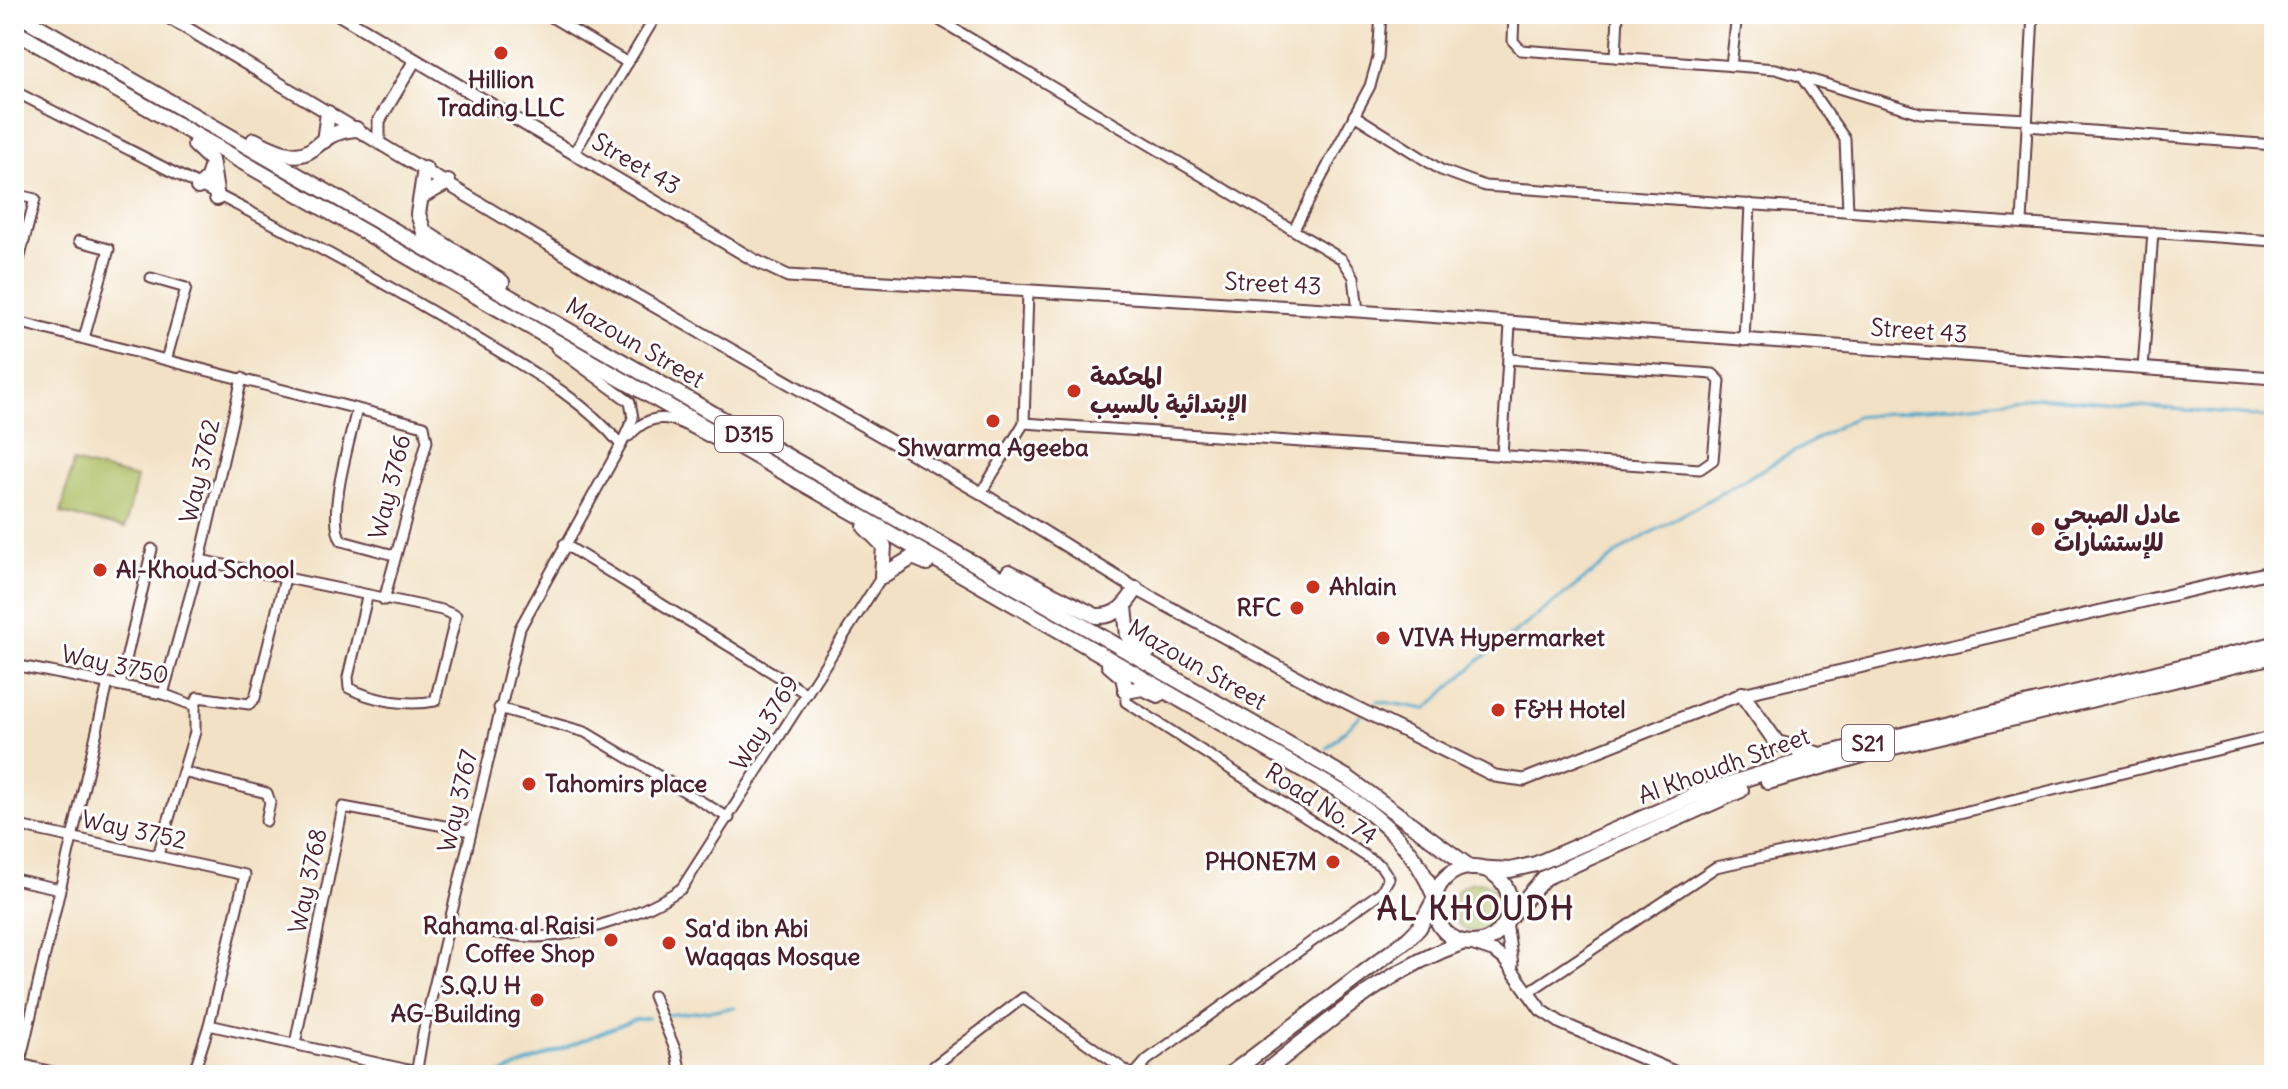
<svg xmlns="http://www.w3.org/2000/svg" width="2288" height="1089" font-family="Delius,'Playpen Sans Arabic',sans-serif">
<defs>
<pattern id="grass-tufts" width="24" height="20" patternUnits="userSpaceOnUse" patternTransform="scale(2)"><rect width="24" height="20" fill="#acbe62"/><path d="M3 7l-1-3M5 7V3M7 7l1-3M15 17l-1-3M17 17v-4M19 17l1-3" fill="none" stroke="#8e9a51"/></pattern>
</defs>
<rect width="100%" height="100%" fill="#fff"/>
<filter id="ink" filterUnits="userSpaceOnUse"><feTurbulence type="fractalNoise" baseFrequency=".0125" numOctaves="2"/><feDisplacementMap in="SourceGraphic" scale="16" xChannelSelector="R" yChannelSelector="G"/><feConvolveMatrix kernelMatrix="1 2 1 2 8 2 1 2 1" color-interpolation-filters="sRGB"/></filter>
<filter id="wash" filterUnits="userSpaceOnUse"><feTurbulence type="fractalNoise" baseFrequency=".006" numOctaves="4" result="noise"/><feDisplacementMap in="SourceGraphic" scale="32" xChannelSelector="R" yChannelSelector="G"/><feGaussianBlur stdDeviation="1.8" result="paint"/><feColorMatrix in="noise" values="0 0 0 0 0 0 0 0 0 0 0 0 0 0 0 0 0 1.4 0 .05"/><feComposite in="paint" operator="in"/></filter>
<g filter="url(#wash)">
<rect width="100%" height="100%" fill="#f2e1c4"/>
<circle fill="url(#grass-tufts)" stroke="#7b6e46" stroke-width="2" cx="1477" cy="907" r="25"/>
<path fill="#acbe62" stroke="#7b6e46" stroke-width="2" d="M73 462 137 478 125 528 61 513Z"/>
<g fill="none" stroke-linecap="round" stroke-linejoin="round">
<g stroke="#4aa6c8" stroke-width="3">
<path d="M1377 701 1426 709 1481 659 1626 547 1855 417 2039 397 2274 418"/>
<path d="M1327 748 1361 715"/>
<path d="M1281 790 1302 783"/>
<path d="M666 1015 735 1008"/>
<path d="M497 1075 633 1020 649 1018"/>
</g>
</g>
</g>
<g filter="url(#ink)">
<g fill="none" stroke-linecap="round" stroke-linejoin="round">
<g stroke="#633c42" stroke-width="13">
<g id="minor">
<path d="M546 14 628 63"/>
<path d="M929 14 1342 259 1354 277 1358 311"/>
<path d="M1514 14 1513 41 1521 50 1776 69 1920 113 2027 119"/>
<path d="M1616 57 1618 14"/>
<path d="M1731 66 1737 14"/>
<path d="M1800 75 1845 139 1848 211"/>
<path d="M14 91C167 170 323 245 470 334 522 366 582 397 621 445"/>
<path d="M1354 115 1441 170 1485 186 2274 241"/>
<path d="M2027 126 2274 145"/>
<path d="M574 153 657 14"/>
<path d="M14 194 35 199 14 279"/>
<path d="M2022 222 2033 14"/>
<path d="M1294 229 1370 86 1378 58 1381 14"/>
<path d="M79 241 109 249 84 338"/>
<path d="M151 278 186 288 167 357"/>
<path d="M14 321 424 426 427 441 384 600"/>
<path d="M1744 341 1750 204"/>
<path d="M2143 369 2153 232"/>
<path d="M357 409C351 436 325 519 342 541L394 555"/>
<path d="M1024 423 1700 469 1713 460 1720 381 1713 374 1508 359"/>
<path d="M629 436C660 400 686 428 721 443"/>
<path d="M1502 456 1510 325"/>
<path d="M981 493 1024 423 1028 291"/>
<path d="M564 544 807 694"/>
<path d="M200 560 442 610 456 616 435 701C408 706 374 701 349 688L348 677 367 597"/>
<path d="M14 665 163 694 195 706"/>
<path d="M120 685 152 549"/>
<path d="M1126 691V702L1381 866 1389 878 1381 892 1147 1060 1134 1075"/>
<path d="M163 694 200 560 242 378"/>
<path d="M195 706 198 697 249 704 255 698 285 578"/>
<path d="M499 708 585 732 729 818"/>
<path d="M183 772 267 793 270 802 266 821"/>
<path d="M14 825 245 875 209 1025 193 1075"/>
<path d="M158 855 195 732V706"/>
<path d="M14 879 60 889"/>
<path d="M450 925C478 929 508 937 536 937 579 936 647 913 682 888L882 576"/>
<path d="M1527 993 1716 867 1894 829 2274 736"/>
<path d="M653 996 677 1054 681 1075"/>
<path d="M209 1025 417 1072"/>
<path d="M295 1044 343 807 471 831"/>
<path d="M17 1063 64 1075"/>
<path d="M17 1075 108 683"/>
<path d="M416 1075 423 1033 520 628 621 445 633 418 630 402 556 348"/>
<path d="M922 1075 1023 998 1132 1075"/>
</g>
</g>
<g stroke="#633c42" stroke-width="15">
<g id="tertiary">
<path d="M163 14 588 268 981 493 1136 589 1325 692 1495 776 1524 780 1742 694 2274 571"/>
<path d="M338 14 754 260 788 276 1358 311 2274 378"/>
<path d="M379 143V121L415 60"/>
<path d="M1506 922 1512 965"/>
<path d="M1468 943 1495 952 1504 959 1541 1010 1561 1023 1681 1075"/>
</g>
</g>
<g stroke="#633c42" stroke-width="18">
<g id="primary">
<path d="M17 14 1348 778 1471 868"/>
<path d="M14 31 1343 793C1385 822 1415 849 1435 897"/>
<path d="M254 140C323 177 303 133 356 129"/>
<path d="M324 141 328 113"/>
<path d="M195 145 211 160 217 198"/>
<path d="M425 169 418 214 424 232 502 282"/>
<path d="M198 187 207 180 212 165"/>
<path d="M422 196 448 182"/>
<path d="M865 527 884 546 882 576"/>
<path d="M1009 572 1096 616C1117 617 1126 605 1136 589"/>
<path d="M882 576 913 557 927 563"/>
<path d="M1125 607 1128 636 1148 652"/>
<path d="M1109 665 1123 677 1126 691 1143 688 1158 695"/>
<path d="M1742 694 1777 743 1817 754"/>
<path d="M1768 782 1877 751 2274 656"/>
<circle cx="1472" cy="905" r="38"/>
<path d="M1474 868 1510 870 1536 864 1703 792 1821 755 2274 644"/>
<path d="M1507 920 1544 878 1741 790"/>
<path d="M1229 1075 1408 939 1419 928 1434 900"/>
<path d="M1261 1075C1328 1023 1383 971 1464 942"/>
</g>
</g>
<use href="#minor" stroke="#fff" stroke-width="9"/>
<use href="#tertiary" stroke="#fff" stroke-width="11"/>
<use href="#primary" stroke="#fff" stroke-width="14"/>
</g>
</g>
<g fill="#c8321e" stroke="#fff" stroke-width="3">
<circle cx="501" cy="53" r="8"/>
<circle cx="1074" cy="391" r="8"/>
<circle cx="993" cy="421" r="8"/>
<circle cx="2038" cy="529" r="8"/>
<circle cx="100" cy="570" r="8"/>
<circle cx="1313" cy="587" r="8"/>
<circle cx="1297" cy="608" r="8"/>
<circle cx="1383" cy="638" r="8"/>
<circle cx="1498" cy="710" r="8"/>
<circle cx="529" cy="784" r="8"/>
<circle cx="1333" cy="862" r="8"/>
<circle cx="611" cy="940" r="8"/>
<circle cx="669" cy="943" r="8"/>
<circle cx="537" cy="1000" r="8"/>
</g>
<g text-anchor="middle" stroke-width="6" stroke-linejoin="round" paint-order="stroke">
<g fill="#fff" stroke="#80626b" stroke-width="2">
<rect x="715" y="416" width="68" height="36" rx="6"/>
<rect x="1842" y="725" width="52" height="36" rx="6"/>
</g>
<g font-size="22" font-weight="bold" fill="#4a1f2b">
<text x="749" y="442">D315</text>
<text x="1868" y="751">S21</text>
</g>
<g font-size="24" font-weight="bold" fill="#4a1f2b" stroke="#fff" text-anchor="start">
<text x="501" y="88" text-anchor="middle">Hillion<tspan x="501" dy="28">Trading LLC</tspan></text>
<text x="1090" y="385">المحكمة<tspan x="1090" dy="28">الإبتدائية بالسيب</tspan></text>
<text x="993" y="456" text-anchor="middle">Shwarma Ageeba</text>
<text x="2054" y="523">عادل الصبحي<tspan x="2054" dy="28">للإستشارات</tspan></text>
<text x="116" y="578">Al-Khoud School</text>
<text x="1329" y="595">Ahlain</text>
<text x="1281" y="616" text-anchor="end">RFC</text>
<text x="1399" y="646">VIVA Hypermarket</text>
<text x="1514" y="718">F&amp;H Hotel</text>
<text x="545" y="792">Tahomirs place</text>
<text x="1317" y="870" text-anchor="end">PHONE7M</text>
<text x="595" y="934" text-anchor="end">Rahama al Raisi<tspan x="595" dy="28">Coffee Shop</tspan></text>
<text x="685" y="937">Sa'd ibn Abi<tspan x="685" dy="28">Waqqas Mosque</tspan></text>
<text x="521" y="994" text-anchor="end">S.Q.U H<tspan x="521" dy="28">AG-Building</tspan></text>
</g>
<g font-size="24" fill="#4a1f2b" stroke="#fff">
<text transform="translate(636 164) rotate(30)" y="8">Street 43</text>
<text transform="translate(1273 284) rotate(3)" y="8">Street 43</text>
<text transform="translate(1919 331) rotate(4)" y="8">Street 43</text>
<text transform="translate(635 343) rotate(30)" y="8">Mazoun Street</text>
<text transform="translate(200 471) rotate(-77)" y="8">Way 3762</text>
<text transform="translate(390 487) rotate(-76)" y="8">Way 3766</text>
<text transform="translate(115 665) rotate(12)" y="8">Way 3750</text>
<text transform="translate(1197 665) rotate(30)" y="8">Mazoun Street</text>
<text transform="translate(765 723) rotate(-58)" y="8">Way 3769</text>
<text transform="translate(1724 766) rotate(-20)" y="8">Al Khoudh Street</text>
<text transform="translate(458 801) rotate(-77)" y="8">Way 3767</text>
<text transform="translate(1321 804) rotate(33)" y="8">Road No. 74</text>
<text transform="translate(134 830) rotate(12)" y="8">Way 3752</text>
<text transform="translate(308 881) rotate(-78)" y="8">Way 3768</text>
</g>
<g font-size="32" font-weight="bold" letter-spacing="2" fill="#4a1f2b" stroke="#fff">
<text x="1476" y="920">AL KHOUDH</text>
</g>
</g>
<rect width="2288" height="1089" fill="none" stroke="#fff" stroke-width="48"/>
</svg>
